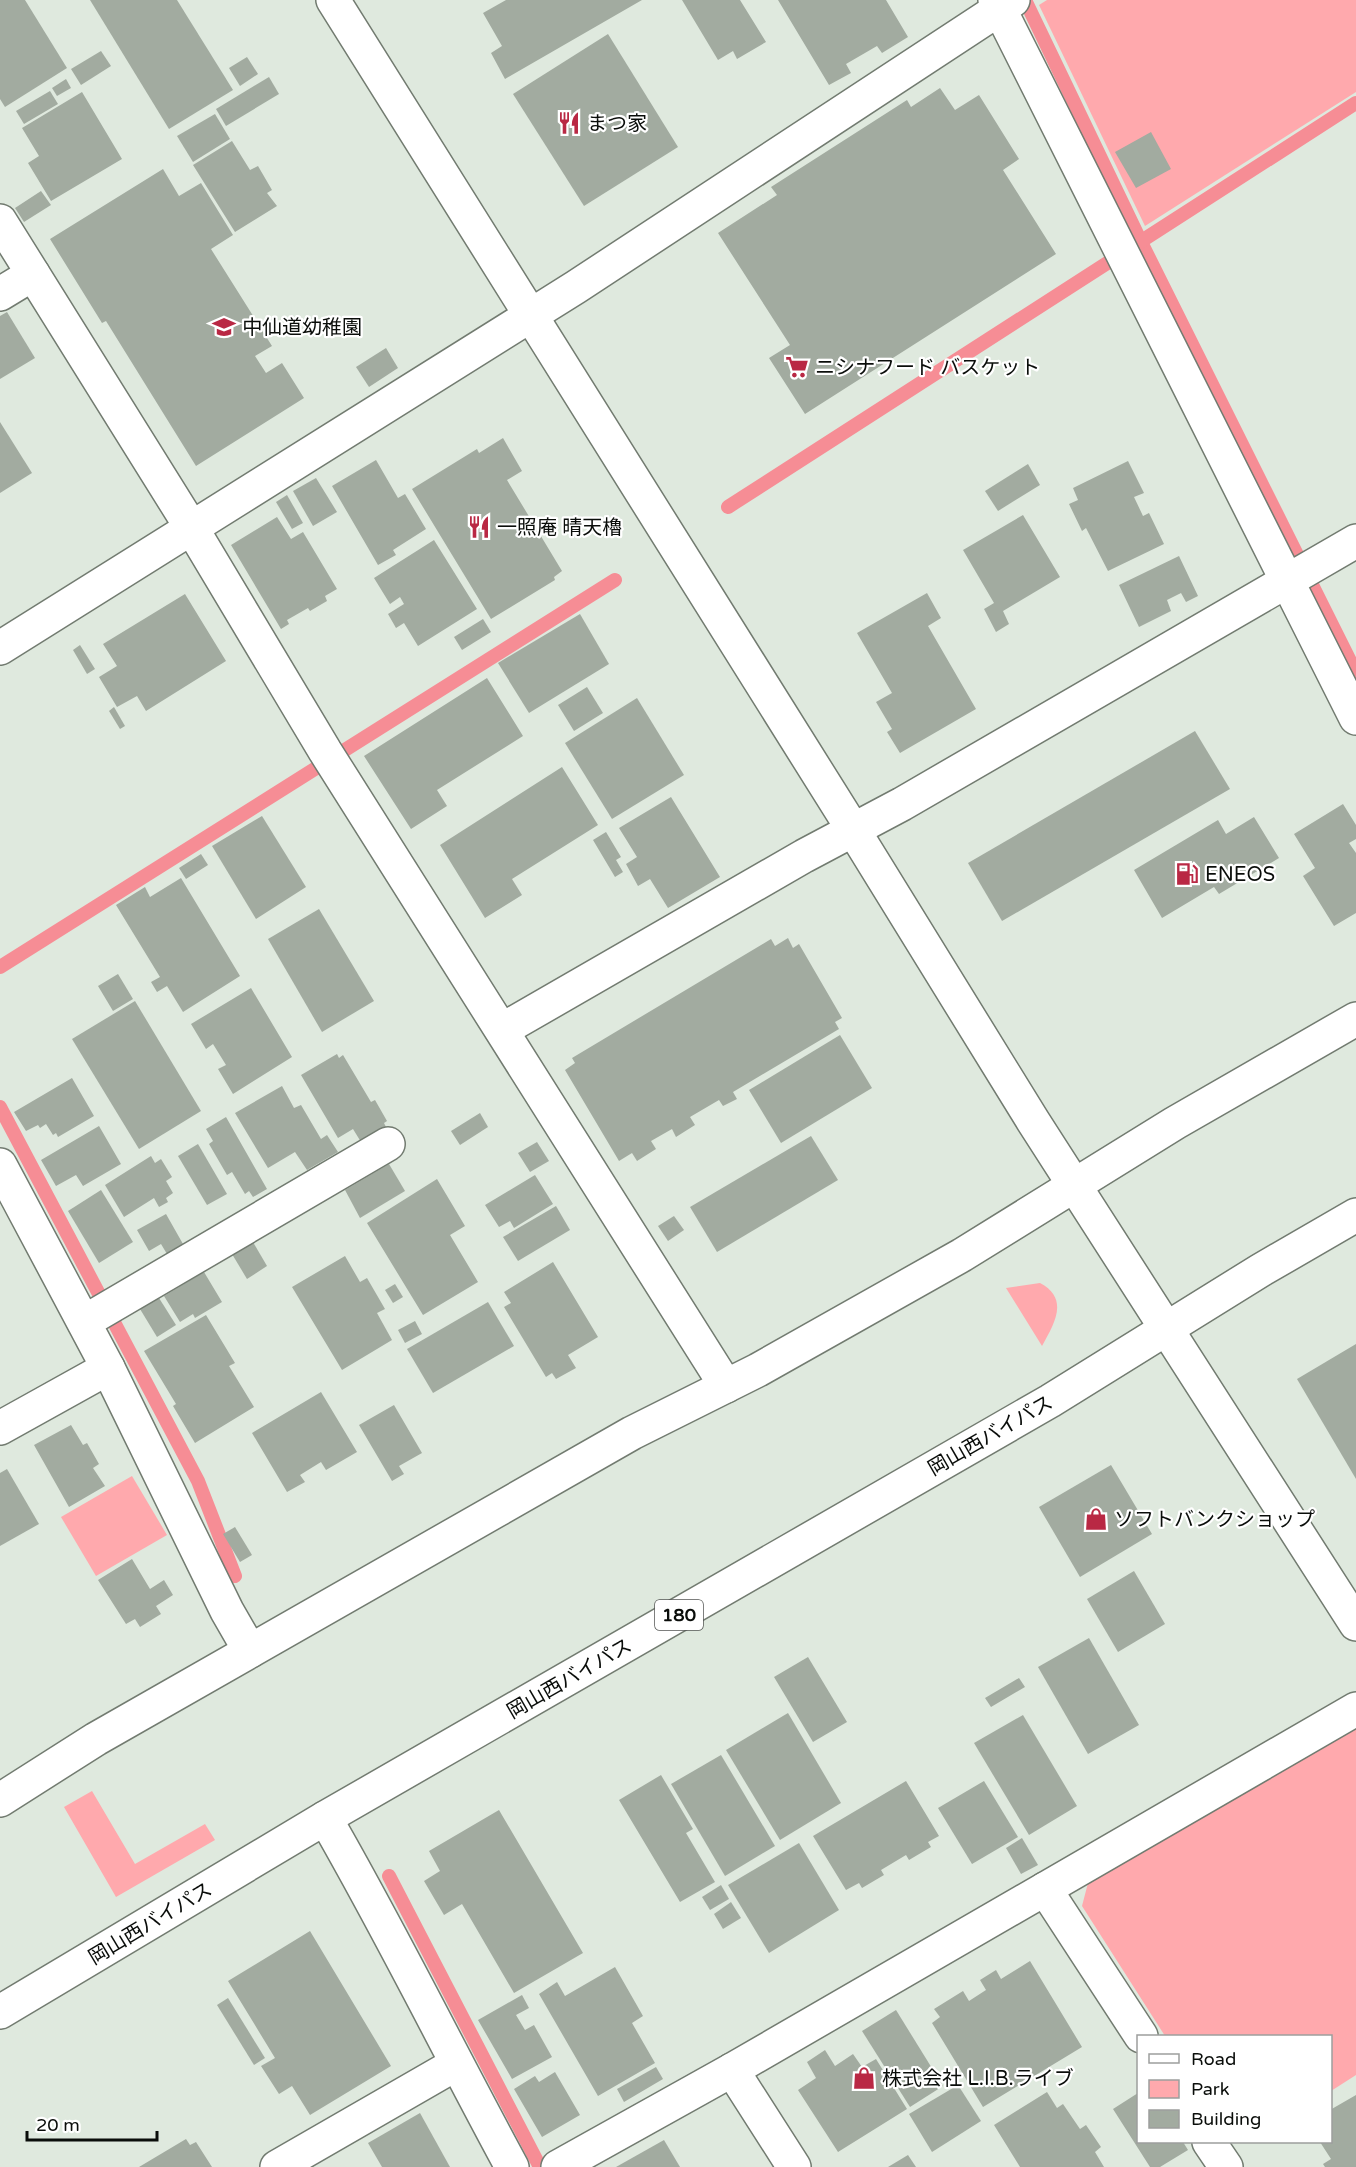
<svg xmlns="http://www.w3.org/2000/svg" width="1356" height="2167" font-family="'Varela Round','Noto Sans JP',sans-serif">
<rect width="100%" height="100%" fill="#dfe9de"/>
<g fill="#ffa9ad">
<path d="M1047 0H1356V92L1145 226 1039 5Z"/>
<path d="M1040 1283C1070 1299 1054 1324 1042 1346L1006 1288Z"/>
<path d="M132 1476 167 1535 96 1576 61 1517Z"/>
<path d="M1356 1728V2075L1331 2091 1330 2036H1165L1082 1906 1088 1883Z"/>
<path d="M92 1791 135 1864 205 1824 215 1840 116 1897 64 1807Z"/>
</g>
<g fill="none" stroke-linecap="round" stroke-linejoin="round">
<g stroke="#f68d95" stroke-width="14">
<path d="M1025 0 1141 242 1356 673"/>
<path d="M728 507 1356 103"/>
<path d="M0 967 615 580"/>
<path d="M0 1107 198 1481 235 1576"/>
<path d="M389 1876 540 2167"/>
</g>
</g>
<g fill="#a2aba0">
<path d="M0 0H25L67 68 5 107 0 99Z"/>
<path d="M90 0H177L233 90 169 129Z"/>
<path d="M506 0H642L505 79 491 53 502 46 483 13Z"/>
<path d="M682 0H740L766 42 737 59 733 51 718 60Z"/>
<path d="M778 0H886L908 37 882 53 877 46 846 64 851 73 829 85Z"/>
<path d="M608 34 678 147 584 206 513 94Z"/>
<path d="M101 51 111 66 81 85 71 69Z"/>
<path d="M247 57 258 74 240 86 229 68Z"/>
<path d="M269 77 279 94 226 126 216 109Z"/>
<path d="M66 79 71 88 57 96 52 88Z"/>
<path d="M940 88 955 110 979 95 1019 159 1003 170 1056 254 805 414 769 358 790 345 718 233 777 195 771 187 907 100 911 107Z"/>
<path d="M50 91 58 104 24 124 16 111Z"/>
<path d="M82 92 122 159 51 201 28 163 39 156 22 128Z"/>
<path d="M215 114 230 139 193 162 177 136Z"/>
<path d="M1151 132 1171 169 1136 188 1115 152Z"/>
<path d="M232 141 250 170 258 166 272 190 267 193 277 206 235 232 193 165Z"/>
<path d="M163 169 179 196 201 183 233 235 211 249 272 346 255 356 266 373 282 363 304 398 196 466 106 321 102 323 50 239Z"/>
<path d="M41 191 51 205 24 222 15 208Z"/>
<path d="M7 312 35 358 0 379V316Z"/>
<path d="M386 348 398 368 369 387 356 367Z"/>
<path d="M0 422 32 473 0 493Z"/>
<path d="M503 438 522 471 507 480 562 571 554 577 555 580 491 619 412 489 477 449 479 453Z"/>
<path d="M376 460 398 498 405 494 426 529 393 550 396 555 378 565 332 486Z"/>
<path d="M1128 461 1144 493 1134 497 1143 516 1149 513 1164 544 1108 571 1086 528 1082 531 1069 504 1078 500 1073 488Z"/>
<path d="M1028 464 1040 485 998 511 985 491Z"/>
<path d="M316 478 337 512 313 526 293 491Z"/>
<path d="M287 495 303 523 292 529 276 502Z"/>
<path d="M1023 515 1060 577 1003 611 1009 624 996 632 984 609 994 603 963 550Z"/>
<path d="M277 517 291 539 303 532 337 589 325 596 327 601 310 611 308 608 287 620 289 624 281 629 231 545Z"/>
<path d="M434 540 477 609 418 646 404 623 396 628 388 614 404 604 400 597 390 604 374 578Z"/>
<path d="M1179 556 1198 596 1186 602 1181 593 1167 600 1171 611 1139 627 1119 585Z"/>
<path d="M927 593 941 618 928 626 976 709 900 753 887 732 892 729 876 702 892 693 857 633Z"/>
<path d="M185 594 226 661 146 711 137 696 117 707 99 677 117 666 103 644Z"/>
<path d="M580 614 609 664 529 713 498 663Z"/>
<path d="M483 619 491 632 462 650 454 637Z"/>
<path d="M80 645 95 669 87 674 73 650Z"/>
<path d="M487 678 523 736 437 790 447 806 411 829 364 756Z"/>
<path d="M587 687 603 713 574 731 558 705Z"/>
<path d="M637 698 684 775 612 819 565 743Z"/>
<path d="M114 707 125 726 120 729 109 711Z"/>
<path d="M1195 731 1230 789 1002 921 968 863Z"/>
<path d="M562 767 598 825 512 879 522 895 485 918 440 845Z"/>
<path d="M671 797 720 877 668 908 650 879 638 886 626 864 637 857 619 828Z"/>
<path d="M1343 804 1356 825V839L1349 843 1356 853V913L1334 926 1303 876 1315 868 1294 834Z"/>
<path d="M262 816 306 887 256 919 212 846Z"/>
<path d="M1254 817 1279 858 1219 894 1214 887 1162 918 1134 870 1218 820 1226 834Z"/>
<path d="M606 832 621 857 616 860 623 872 615 877 593 840Z"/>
<path d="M201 854 208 865 186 879 179 868Z"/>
<path d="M181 878 240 976 183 1012 167 986 157 992 151 982 160 977 116 905 145 887 150 897Z"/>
<path d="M319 909 374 1001 322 1032 268 939Z"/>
<path d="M788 938 793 948 799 944 842 1018 835 1022 839 1029 733 1092 737 1099 723 1106 719 1100 690 1117 695 1125 676 1137 672 1129 651 1141 656 1149 637 1161 632 1153 619 1161 565 1070 575 1063 572 1058 771 939 775 946Z"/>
<path d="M118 974 133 999 113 1011 98 986Z"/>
<path d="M251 988 292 1057 233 1094 218 1069 226 1065 213 1044 206 1049 191 1024Z"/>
<path d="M135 1001 201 1111 139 1149 72 1039Z"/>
<path d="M840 1035 872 1088 781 1143 749 1090Z"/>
<path d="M337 1054 339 1058 343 1055 371 1102 375 1100 387 1121 384 1123 386 1127 361 1142 353 1129 338 1138 301 1075Z"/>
<path d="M72 1078 94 1116 58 1137 56 1133 53 1135 46 1124 40 1128 38 1125 26 1131 14 1112Z"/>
<path d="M282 1086 294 1108 301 1105 321 1139 327 1135 338 1152 307 1170 295 1152 268 1168 235 1113Z"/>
<path d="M480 1113 488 1127 460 1145 451 1131Z"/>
<path d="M226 1117 267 1189 253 1197 249 1191 245 1194 232 1172 227 1175 209 1144 213 1141 206 1129Z"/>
<path d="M99 1126 121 1164 83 1186 76 1175 56 1186 41 1160Z"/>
<path d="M811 1136 838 1180 717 1252 690 1207Z"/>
<path d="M537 1142 549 1161 530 1172 518 1153Z"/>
<path d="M198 1144 227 1194 207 1205 178 1156Z"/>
<path d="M151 1156 155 1163 161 1159 172 1177 166 1181 173 1193 166 1198 168 1202 159 1207 154 1198 124 1217 105 1185Z"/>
<path d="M389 1164 405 1191 360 1218 345 1190Z"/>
<path d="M535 1175 553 1204 514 1228 510 1221 499 1227 485 1205Z"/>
<path d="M437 1179 465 1226 450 1235 478 1282 423 1315 367 1223Z"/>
<path d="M101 1190 133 1242 99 1263 68 1211Z"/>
<path d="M556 1206 570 1230 518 1261 503 1237Z"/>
<path d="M166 1214 183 1244 167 1254 161 1244 149 1251 137 1230Z"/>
<path d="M674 1216 684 1230 668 1241 658 1226Z"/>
<path d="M253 1242 267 1266 247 1279 232 1254Z"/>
<path d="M345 1256 360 1282 367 1278 385 1309 377 1313 392 1340 342 1370 292 1287Z"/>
<path d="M553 1262 598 1337 568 1355 576 1368 556 1379 552 1373 546 1377 504 1307 511 1303 504 1292Z"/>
<path d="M204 1272 222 1302 195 1318 193 1314 180 1322 164 1296Z"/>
<path d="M395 1284 403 1297 393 1303 385 1290Z"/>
<path d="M159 1298 176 1325 157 1337 140 1309Z"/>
<path d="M488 1302 514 1346 433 1393 407 1349Z"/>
<path d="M206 1315 235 1363 229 1366 254 1407 195 1443 173 1406 176 1404 144 1351Z"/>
<path d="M415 1321 422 1334 405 1343 398 1330Z"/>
<path d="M1356 1344V1479L1297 1379Z"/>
<path d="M321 1392 357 1452 326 1470 321 1462 300 1475 305 1482 287 1492 252 1433Z"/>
<path d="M394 1405 422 1453 399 1466 404 1474 392 1481 359 1425Z"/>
<path d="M71 1425 83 1445 87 1443 99 1464 93 1468 105 1486 69 1507 34 1445Z"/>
<path d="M1111 1465 1152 1534 1080 1577 1039 1507Z"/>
<path d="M7 1469 39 1524 0 1546V1473Z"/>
<path d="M235 1527 252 1555 240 1562 223 1534Z"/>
<path d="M132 1559 150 1589 164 1580 173 1595 156 1606 161 1614 140 1627 135 1619 126 1624 98 1580Z"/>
<path d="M1134 1571 1165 1624 1118 1652 1087 1599Z"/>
<path d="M1089 1638 1139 1725 1088 1754 1038 1667Z"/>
<path d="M808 1657 847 1722 813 1742 774 1677Z"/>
<path d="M1019 1678 1025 1687 991 1707 985 1698Z"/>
<path d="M788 1713 841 1803 780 1840 726 1750Z"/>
<path d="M1023 1715 1077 1806 1029 1835 974 1743Z"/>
<path d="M721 1755 775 1846 725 1876 671 1784Z"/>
<path d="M661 1775 693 1829 686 1833 715 1882 680 1902 619 1800Z"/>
<path d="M906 1781 939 1836 928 1842 931 1847 909 1860 906 1855 881 1870 884 1875 862 1888 859 1883 846 1890 813 1836Z"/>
<path d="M984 1781 1018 1837 972 1864 938 1808Z"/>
<path d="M499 1810 583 1953 514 1993 462 1904 444 1915 424 1881 440 1871 429 1851Z"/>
<path d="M1022 1838 1038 1865 1021 1874 1006 1848Z"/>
<path d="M799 1843 839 1910 769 1953 728 1885Z"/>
<path d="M721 1885 729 1899 710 1910 702 1897Z"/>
<path d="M731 1902 741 1918 723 1929 714 1914Z"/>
<path d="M310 1931 391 2066 310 2115 292 2086 279 2094 261 2066 275 2058 228 1981Z"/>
<path d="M1030 1961 1082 2047 983 2107 932 2023 940 2017 934 2009 963 1991 969 2001 986 1990 980 1980 996 1970 1001 1979Z"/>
<path d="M615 1967 643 2016 632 2023 655 2063 598 2096 539 1994 557 1982 565 1996Z"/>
<path d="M522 1995 529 2008 516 2015 525 2030 534 2025 552 2057 512 2079 478 2020Z"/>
<path d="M228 1998 265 2058 254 2065 217 2005Z"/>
<path d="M896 2010 943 2086 910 2107 862 2031Z"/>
<path d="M825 2050 835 2066 853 2054 862 2067 876 2059 907 2109 838 2152 798 2090 816 2078 807 2062Z"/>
<path d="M656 2067 663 2079 624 2102 617 2089Z"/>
<path d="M555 2072 580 2115 542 2137 514 2089 535 2076 539 2082Z"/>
<path d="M958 2085 981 2121 932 2152 909 2114Z"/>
<path d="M1047 2092 1057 2108 1063 2104 1080 2129 1086 2125 1101 2147 1095 2152 1104 2167H1020L994 2125Z"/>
<path d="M1138 2093V2142H1183L1188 2150 1160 2167H1150L1113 2109Z"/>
<path d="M1356 2095V2167H1325L1323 2164 1331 2159 1320 2142H1330V2110Z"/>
<path d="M420 2113 450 2167H382L368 2143Z"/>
<path d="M186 2139 190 2145 196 2142 212 2167H139Z"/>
<path d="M664 2140 680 2167H616Z"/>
<path d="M908 2155 916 2167H888Z"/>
</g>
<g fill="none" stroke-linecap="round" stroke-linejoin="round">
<g stroke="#727b70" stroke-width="36">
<g id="minor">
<path d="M333 0 854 831 1033 1121 1356 1624"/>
<path d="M995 0 1356 718"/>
<path d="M0 221 191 527 325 751 726 1386"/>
<path d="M0 294 33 274"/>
<path d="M0 648 576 287 1013 0"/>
<path d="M502 1030 804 856 902 804 1356 541"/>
<path d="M0 1165 108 1368 227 1611 250 1651"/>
<path d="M84 1322 388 1144"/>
<path d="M0 1428 108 1368"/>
<path d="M325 1818C391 1932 449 2051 512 2167"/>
<path d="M1045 1889 1141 2036"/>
<path d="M732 2070 794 2167"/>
<path d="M1209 2142 1226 2167"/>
<path d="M277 2167 456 2064"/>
<path d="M558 2167 732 2070 1356 1709"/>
</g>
</g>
<g stroke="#727b70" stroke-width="36">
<g id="highway">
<path d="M0 1800 96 1739 632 1433 758 1370 962 1255 1175 1123 1356 1019"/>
<path d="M0 2012 325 1818 1050 1401 1261 1270 1356 1215"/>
</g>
</g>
<use href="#minor" stroke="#fff" stroke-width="33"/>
<use href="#highway" stroke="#fff" stroke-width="33"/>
</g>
<defs>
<g id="restaurant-bare" transform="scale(1.8)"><path d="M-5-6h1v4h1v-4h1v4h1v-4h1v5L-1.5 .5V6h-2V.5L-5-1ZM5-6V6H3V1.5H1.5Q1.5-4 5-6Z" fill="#b92844" stroke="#fff" stroke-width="2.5" paint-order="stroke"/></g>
<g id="school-bare" transform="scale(1.8)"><path d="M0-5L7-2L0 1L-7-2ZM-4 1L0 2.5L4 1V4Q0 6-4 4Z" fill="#b92844" stroke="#fff" stroke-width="2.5" paint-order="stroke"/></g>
<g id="supermarket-bare" transform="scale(1.8)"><path d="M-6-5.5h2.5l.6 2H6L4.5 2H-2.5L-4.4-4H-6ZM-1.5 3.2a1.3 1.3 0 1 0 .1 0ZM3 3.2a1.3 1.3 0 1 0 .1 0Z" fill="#b92844" stroke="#fff" stroke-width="2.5" paint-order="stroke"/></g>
<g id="fuel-bare" transform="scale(1.8)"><path d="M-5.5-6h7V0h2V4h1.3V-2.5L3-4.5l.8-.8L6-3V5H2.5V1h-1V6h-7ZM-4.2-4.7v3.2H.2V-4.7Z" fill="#b92844" stroke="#fff" stroke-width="2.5" paint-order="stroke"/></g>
<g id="shop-bare" transform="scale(1.8)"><path d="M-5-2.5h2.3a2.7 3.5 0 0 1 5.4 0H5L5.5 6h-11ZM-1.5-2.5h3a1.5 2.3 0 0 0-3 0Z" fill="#b92844" stroke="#fff" stroke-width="2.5" paint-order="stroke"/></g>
</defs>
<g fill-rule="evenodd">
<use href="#restaurant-bare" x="569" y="123"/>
<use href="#school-bare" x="224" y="327"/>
<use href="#supermarket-bare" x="797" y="367"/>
<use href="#restaurant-bare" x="479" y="527"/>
<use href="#fuel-bare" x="1187" y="874"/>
<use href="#shop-bare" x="1096" y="1519"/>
<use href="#shop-bare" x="864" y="2078"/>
</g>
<g text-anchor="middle" stroke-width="4.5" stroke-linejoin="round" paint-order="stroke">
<rect fill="#fff" stroke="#545654" stroke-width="1.5" x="655" y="1600" width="48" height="30" rx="4.5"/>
<g font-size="18" font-weight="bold" fill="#0a0d0a">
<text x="679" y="1621">180</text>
</g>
<g font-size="20" fill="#0a0d0a" stroke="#fff" text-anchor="start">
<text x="587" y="130">まつ家</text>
<text x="242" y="334">中仙道幼稚園</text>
<text x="815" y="374">ニシナフード バスケット</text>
<text x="497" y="534">一照庵 晴天櫓</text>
<text x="1205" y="881">ENEOS</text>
<text x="1114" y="1526">ソフトバンクショップ</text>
<text x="882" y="2085">株式会社 L.I.B.ライブ</text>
</g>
<g font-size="20" fill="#0a0d0a" stroke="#fff">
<text transform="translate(990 1435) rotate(-30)" y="7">岡山西バイパス</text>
<text transform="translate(569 1678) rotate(-30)" y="7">岡山西バイパス</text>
<text transform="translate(150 1923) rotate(-31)" y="7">岡山西バイパス</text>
</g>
</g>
<rect x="1137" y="2035" width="195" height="108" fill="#ffffff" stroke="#9d9e9d" stroke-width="1.5"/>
<rect x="1149" y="2054" width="30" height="9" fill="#ffffff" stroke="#9d9e9d" stroke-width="1.5"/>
<text x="1191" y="2065" font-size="18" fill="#0a0d0a">Road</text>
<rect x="1149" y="2080" width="30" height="18" fill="#ffa9ad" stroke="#9d9e9d" stroke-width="1.5"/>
<text x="1191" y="2095" font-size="18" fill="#0a0d0a">Park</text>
<rect x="1149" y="2110" width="30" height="18" fill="#a2aba0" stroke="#9d9e9d" stroke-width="1.5"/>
<text x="1191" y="2125" font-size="18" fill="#0a0d0a">Building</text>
<path d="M27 2131v9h130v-9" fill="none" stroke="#0a0d0a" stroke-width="3"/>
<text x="36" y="2131" font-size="18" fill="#0a0d0a" stroke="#ffffff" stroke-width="4.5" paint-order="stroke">20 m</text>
</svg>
